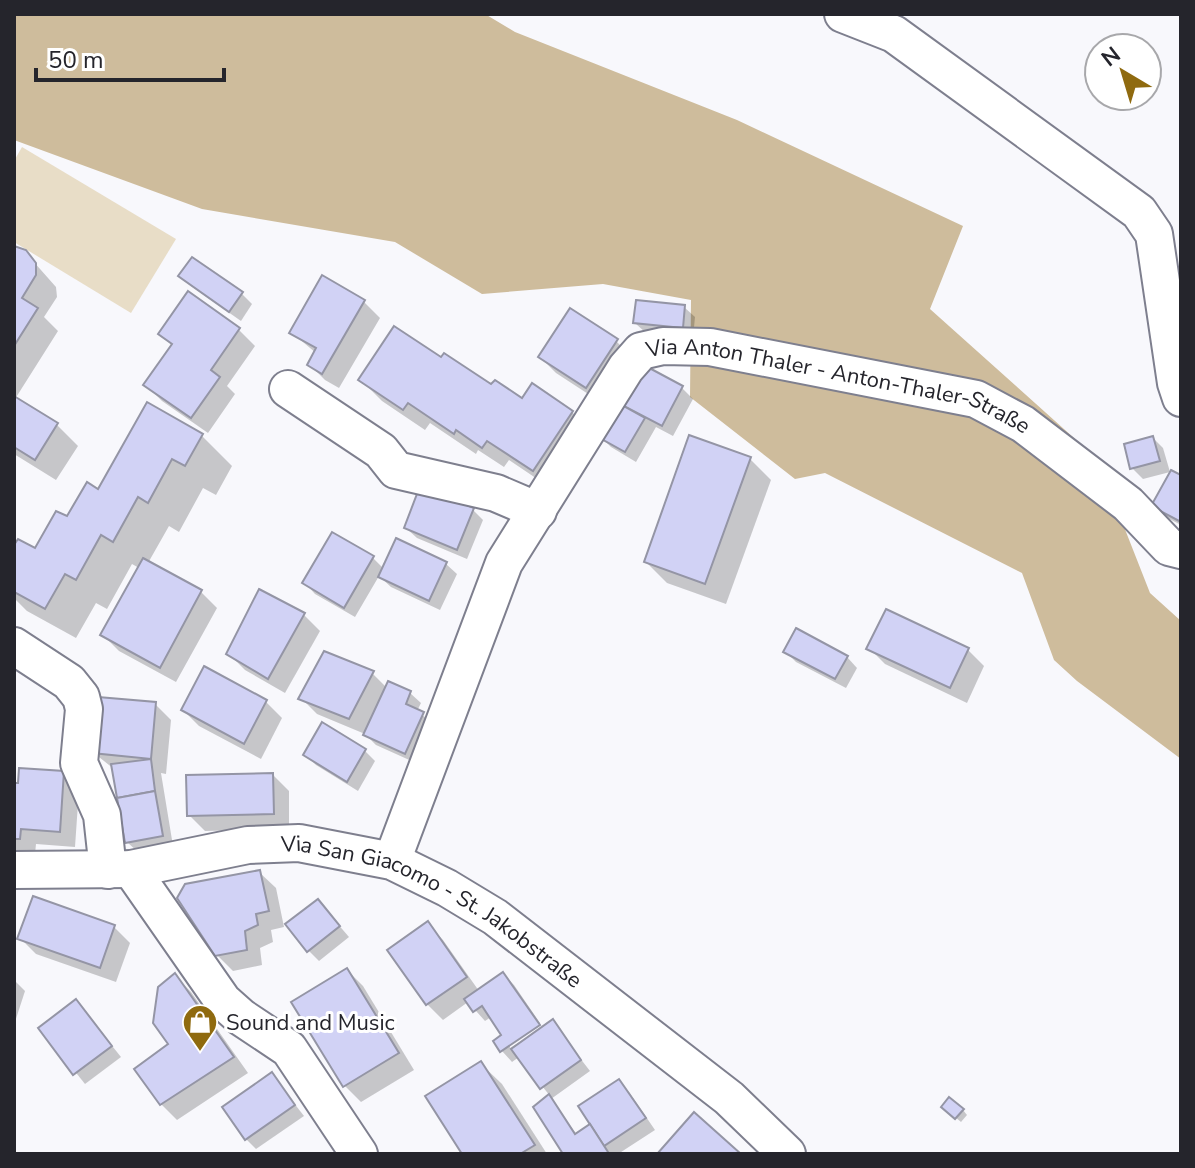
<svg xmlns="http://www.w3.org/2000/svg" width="1195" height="1168" font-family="'Nunito Sans',sans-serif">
<rect width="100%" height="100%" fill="#f8f8fc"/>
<path fill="#e8ddc7" d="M22 147 176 239 131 313 14 242V161Z"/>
<path fill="#cebc9c" d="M14 14H485L515 32 737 120 963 226 930 309 1084 447 1106 481 1150 593 1181 621V759L1077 681 1054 660 1022 573 825 473 795 479 690 397 691 300 603 284 482 294 395 242 202 209 14 140Z"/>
<g fill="#0003">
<path d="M14 248 25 252 56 287 57 297 44 317 58 331 15 399 56 424 78 446 56 480 14 454Z"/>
<path d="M181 276 242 294 252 304 241 321 191 286Z"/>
<path d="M188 294 239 330 255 346 227 386 235 394 208 433 162 401 146 385 173 346 160 334Z"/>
<path d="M364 302 380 318 339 388 325 380 309 364 316 353 291 332Z"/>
<path d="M684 307 695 317 693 338 646 333 635 323Z"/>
<path d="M616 341 632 357 602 403 556 373 540 357Z"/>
<path d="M641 365 682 388 693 399 673 436 656 427 636 462 611 447 601 437Z"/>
<path d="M361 380 492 387 522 400 572 412 593 434 555 491 509 460 504 467 478 450 476 454 430 423 425 430 382 401Z"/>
<path d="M201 435 232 466 216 495 203 488 179 532 169 526 148 563 201 592 217 608 176 682 119 651 103 635 139 568 132 564 107 609 96 603 76 638 27 611 14 598V549L36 551 99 492Z"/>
<path d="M1153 438 1163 448 1170 472 1143 479 1132 468Z"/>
<path d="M750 459 771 480 726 604 667 583 646 562Z"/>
<path d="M1181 477V525L1164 516 1154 505Z"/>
<path d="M472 509 483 520 467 559 417 538 406 528Z"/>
<path d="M373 558 384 569 446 564 457 574 440 610 391 587 379 576 355 617 315 594 305 583Z"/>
<path d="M886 611 968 650 984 666 967 703 885 664 869 648Z"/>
<path d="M304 615 320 631 285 693 245 670 229 654Z"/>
<path d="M786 652 847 657 857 668 846 688 796 662Z"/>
<path d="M204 669 266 702 282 718 261 759 199 726 183 710Z"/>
<path d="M372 673 387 688 410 693 421 703 417 711 434 724 416 763 376 745 365 734 317 714 301 698Z"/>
<path d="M155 704 171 720 166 774 161 773 173 846 138 852 127 842 114 769 94 753Z"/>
<path d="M364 750 375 761 358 791 316 765 306 755Z"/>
<path d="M63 773 79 789 75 847 36 844 35 854 14 853V785Z"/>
<path d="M273 775 289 791V829L205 831 189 815Z"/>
<path d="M259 872 276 888 284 927 271 930 273 942 260 948 262 965 233 971 217 955Z"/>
<path d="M318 901 349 937 319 961 308 950Z"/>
<path d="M427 924 443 940 479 991 503 974 514 985 540 1023 510 1044V1048L552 1022 590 1071 551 1099 577 1135 593 1125 581 1106 618 1082 629 1092 655 1130 618 1154H565L536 1108 550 1096 519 1057 512 1062 502 1051 495 1042 504 1035 491 1017 485 1021 468 1002 443 1020 427 1004 390 950Z"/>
<path d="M114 927 130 943 116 982 36 954 20 938Z"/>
<path d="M347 970 363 986 414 1070 361 1102 345 1086 294 1003Z"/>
<path d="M175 976 191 992 248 1073 177 1120 161 1104 171 1044Z"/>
<path d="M14 980 25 991 14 1025Z"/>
<path d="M76 1001 121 1057 85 1084 41 1029Z"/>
<path d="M480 1063 502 1084 547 1154H465Z"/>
<path d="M272 1075 304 1116 256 1149 246 1139Z"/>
<path d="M963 1110 967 1115 961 1122 948 1111Z"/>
</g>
<g fill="#d1d2f5" stroke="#9495a5" stroke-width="2">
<path d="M14 246 26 250 36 263V275L22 298 38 308 14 346Z"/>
<path d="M192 257 243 292 229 312 178 276Z"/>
<path d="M322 275 365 300 322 374 307 365 316 348 289 333Z"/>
<path d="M188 291 240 328 211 370 220 377 191 418 143 385 172 344 158 334Z"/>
<path d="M636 300 685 305 683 328 633 323Z"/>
<path d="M570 308 618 339 586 388 538 357Z"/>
<path d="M394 326 441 357 444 353 491 384 495 380 522 398 532 383 573 411 533 471 487 441 482 448 456 430 454 434 408 403 403 410 358 380Z"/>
<path d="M640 363 683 386 662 426 618 403Z"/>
<path d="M14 396 58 423 35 460 14 447Z"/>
<path d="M147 402 203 434 185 466 172 459 148 503 138 497 113 542 101 535 76 580 65 574 45 609 14 592V545L18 539 35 548 56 511 67 516 87 482 98 489Z"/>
<path d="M618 403 645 418 625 452 598 437Z"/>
<path d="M689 435 751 457 705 584 644 562Z"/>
<path d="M1153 436 1160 461 1130 469 1124 444Z"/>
<path d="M1171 470 1181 475V522L1151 506Z"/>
<path d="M420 486 474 508 457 550 404 528Z"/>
<path d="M332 532 374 556 344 608 302 583Z"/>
<path d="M396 538 447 562 429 601 378 577Z"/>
<path d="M143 558 202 590 160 668 100 635Z"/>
<path d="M259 589 305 613 268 679 226 654Z"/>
<path d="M886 609 969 648 950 688 866 649Z"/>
<path d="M796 628 848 656 835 679 783 652Z"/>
<path d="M324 651 374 671 349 719 298 699Z"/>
<path d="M204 666 267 700 244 744 181 710Z"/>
<path d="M388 681 411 691 406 704 424 712 405 754 363 735Z"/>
<path d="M98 697 156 702 151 759 92 753Z"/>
<path d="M322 722 366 749 347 782 303 755Z"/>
<path d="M151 759 155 791 117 798 111 764Z"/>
<path d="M19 768 64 771 60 832 21 829 20 839H14V783H18Z"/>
<path d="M273 773 274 814 187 816 186 775Z"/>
<path d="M155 791 163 836 125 843 117 798Z"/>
<path d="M260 870 269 911 256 914 258 925 245 931 247 950 215 956 177 898 185 884Z"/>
<path d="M33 896 115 925 100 968 17 939Z"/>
<path d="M318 899 340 926 307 952 285 924Z"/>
<path d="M428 921 467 977 426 1005 387 950Z"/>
<path d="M347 968 399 1053 343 1087 291 1002Z"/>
<path d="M503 972 540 1025 500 1052 493 1041 501 1035 482 1006 473 1012 464 999Z"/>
<path d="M175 973 234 1057 160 1105 134 1069 168 1044 153 1023 158 987Z"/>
<path d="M76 999 112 1046 73 1075 38 1028Z"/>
<path d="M553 1019 581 1060 540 1089 511 1049Z"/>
<path d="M481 1061 535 1145 520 1154H462L425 1096Z"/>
<path d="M272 1072 295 1105 245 1140 222 1107Z"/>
<path d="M619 1079 646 1118 604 1146 578 1106Z"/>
<path d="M549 1094 575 1134 590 1124 608 1152 605 1154H563L533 1107Z"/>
<path d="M949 1097 964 1109 955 1119 941 1107Z"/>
<path d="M694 1112 741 1154H657Z"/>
</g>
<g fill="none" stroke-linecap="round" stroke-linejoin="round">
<g stroke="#7e7f8e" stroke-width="40">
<g id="minor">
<path d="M843 14 894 34 1139 212 1154 234 1176 383 1181 398"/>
<path d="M288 389 381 451 396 470 496 493 538 511"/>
<path d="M14 646 69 682 81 697 84 709 79 763 102 815 108 870"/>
<path id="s1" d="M392 861 504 563 626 368 641 351 663 346 710 347 976 399 1023 424 1128 504 1169 547 1181 550"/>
<path d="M131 869 223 1001 241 1017 289 1049 359 1154"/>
<path id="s2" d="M14 870 131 869 248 845 299 843 392 861 447 888 495 917 729 1098 787 1154"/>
</g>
</g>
<use href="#minor" stroke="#fff" stroke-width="36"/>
</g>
<defs>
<g id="shop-pin" transform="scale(1.8)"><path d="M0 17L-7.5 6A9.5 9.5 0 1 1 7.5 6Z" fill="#8f6a0f" stroke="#fff"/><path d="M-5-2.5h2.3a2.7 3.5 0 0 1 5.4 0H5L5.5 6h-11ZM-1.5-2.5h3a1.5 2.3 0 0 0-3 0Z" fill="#fff"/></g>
</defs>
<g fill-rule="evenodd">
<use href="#shop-pin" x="200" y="1022"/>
</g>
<g text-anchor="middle" stroke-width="6" stroke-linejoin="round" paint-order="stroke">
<g font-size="22" fill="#25252c" stroke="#fff">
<text dy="8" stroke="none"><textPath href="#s1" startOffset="774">Via Anton Thaler - Anton-Thaler-Straße</textPath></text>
<text dy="8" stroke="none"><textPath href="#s2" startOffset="438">Via San Giacomo - St. Jakobstraße</textPath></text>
</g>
<g font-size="22" fill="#25252c" stroke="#fff" text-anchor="start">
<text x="226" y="1030">Sound and Music</text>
</g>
</g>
<rect width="1195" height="1168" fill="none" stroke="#25252c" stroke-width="32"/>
<g transform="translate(1123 72) rotate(322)"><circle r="38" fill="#ffffff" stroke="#a8a8ab" stroke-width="2"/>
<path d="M0-6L14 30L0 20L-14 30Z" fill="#8f6a0f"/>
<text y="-12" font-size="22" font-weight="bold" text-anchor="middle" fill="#25252c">N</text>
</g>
<path d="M36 68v12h188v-12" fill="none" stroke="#25252c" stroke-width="4"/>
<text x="48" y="68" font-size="24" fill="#25252c" stroke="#ffffff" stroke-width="6" paint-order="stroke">50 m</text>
</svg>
